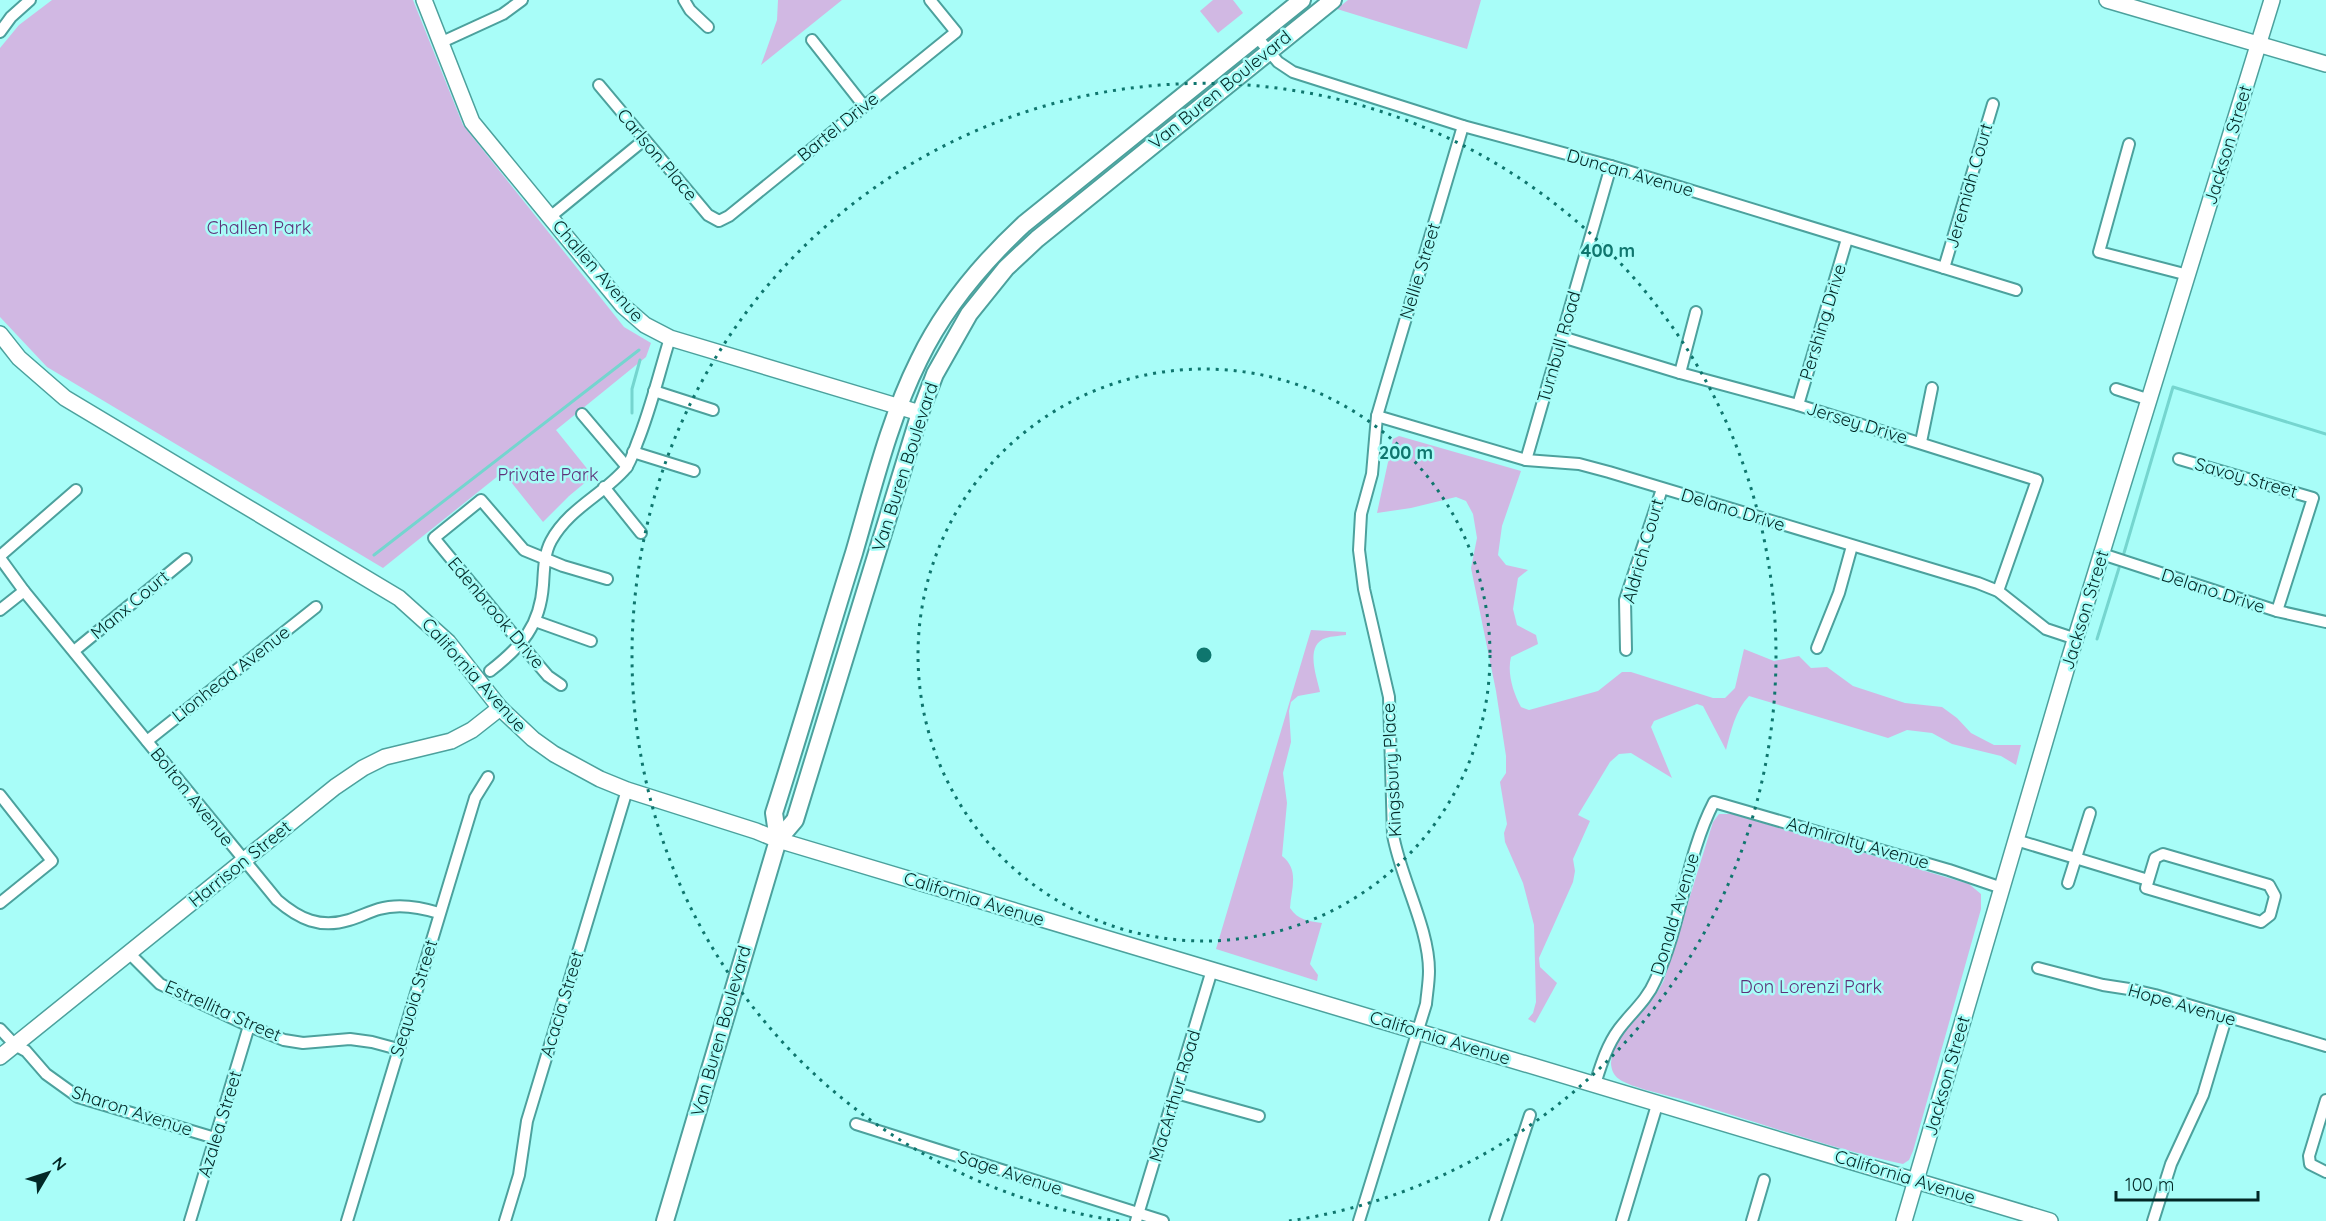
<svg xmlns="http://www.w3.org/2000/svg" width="2326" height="1221" font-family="Quicksand,sans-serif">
<rect width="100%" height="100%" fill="#a8fdf8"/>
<g fill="#d1b8e3">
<path d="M52 0H413L463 125 624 327 651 343 646 357 556 430 593 476 569 496 543 522 503 472 383 568 47 367 0 317V48L19 25Z"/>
<path d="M778 0H842L761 65 777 20Z"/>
<path d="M1213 0H1233L1243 13 1218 33 1200 11Z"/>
<path d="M1348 0H1481L1467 49 1337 9Z"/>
<path d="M1399 436 1521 471 1502 526 1498 555 1506 565 1528 570 1518 578 1513 609 1517 625 1536 635 1538 644 1511 657C1507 673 1513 692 1521 707L1529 710 1598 691 1622 672H1631L1713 698H1725L1735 688 1744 649 1774 661 1799 656 1811 668 1827 667 1853 686 1905 703 1942 707 1957 718 1971 733 1994 745H2021L2016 765 2001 756 1952 744 1932 733 1907 730 1888 738 1749 696C1735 711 1731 731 1726 750L1703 706 1697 704 1654 721 1651 727 1672 778 1631 753 1619 754 1610 762 1578 815 1590 821 1573 859 1575 871 1573 882 1539 958 1540 967 1557 983 1535 1023 1528 1019 1533 1013 1536 1002 1534 925 1523 883 1505 842 1504 833 1507 824 1500 782 1506 773V756L1496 691 1471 568 1477 538 1473 514 1466 501 1456 497 1411 508 1377 513 1393 439Z"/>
<path d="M1311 630 1346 632V635C1339 636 1332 636 1326 638 1304 645 1317 677 1320 692L1298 696 1291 702 1289 711 1291 742 1283 773 1287 803 1282 856C1300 870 1291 889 1290 908 1298 920 1308 921 1322 923L1310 964 1318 975 1317 981 1216 949Z"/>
<path d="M1719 814H1732L1969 884 1981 894V909L1913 1151 1909 1160 1903 1164C1829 1148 1757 1122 1684 1100 1668 1095 1631 1088 1619 1079 1614 1076 1611 1069 1611 1063 1613 1030 1651 1009 1664 980L1713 822Z"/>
</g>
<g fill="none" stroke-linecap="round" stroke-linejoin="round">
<g stroke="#75d5cf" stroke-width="3">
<path d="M632 413V389L640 360"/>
<path d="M2124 553 2173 387 2326 434"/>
<path d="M374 555 639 350"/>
<path d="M2097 639 2119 568"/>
</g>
<g stroke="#4ca19d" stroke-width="14">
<g id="street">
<path d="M684 0 690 10 708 27"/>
<path d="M0 32 11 17 30 0"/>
<path d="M1257 37 1278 62 1293 72 1463 126 1611 166 2016 290"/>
<path d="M812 40 864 106"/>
<path d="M442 42 503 14 522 0"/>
<path d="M599 85 708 215 719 221 729 216 956 32 930 0"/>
<path d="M2129 144 2099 252 2188 275"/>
<path d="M550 217 644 140"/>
<path d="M1944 268 1993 104"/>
<path d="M1562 337 1680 373 1798 405 2037 480 1998 591"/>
<path d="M1680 373 1696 312"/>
<path d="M2116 389 2150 400"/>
<path d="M654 391 713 410"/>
<path d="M1798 405 1847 239"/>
<path d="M582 414 627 467"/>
<path d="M1377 416 1526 460 1579 464 1609 472 1978 583 1998 591 2046 629 2076 639"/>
<path d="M1921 442 1932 388"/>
<path d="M633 452 694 471"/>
<path d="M2179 459 2313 498 2277 611"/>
<path d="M1526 460 1611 166"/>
<path d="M604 487 641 533"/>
<path d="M2102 554 2277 611 2326 622"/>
<path d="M0 556 76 490"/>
<path d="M0 558 24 591 277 900C299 919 320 929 349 920 359 917 369 912 379 909 399 903 420 907 439 913"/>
<path d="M0 610 24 591"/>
<path d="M535 621 591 641"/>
<path d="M1817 648 1839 593 1852 546"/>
<path d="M1626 650 1625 600 1662 489"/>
<path d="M74 651 186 559"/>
<path d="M490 671C522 646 540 626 543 585 544 570 544 554 551 541 569 508 603 495 626 468 631 461 634 451 637 443 651 409 659 373 670 338"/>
<path d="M561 685 548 676 536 662 434 538 481 500 524 550 563 566 607 579"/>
<path d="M147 741 316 607"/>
<path d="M0 795 52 861 0 903"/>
<path d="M2016 840 2148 880"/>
<path d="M2163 854 2269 885 2275 896 2270 915 2261 922 2146 888 2155 858Z"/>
<path d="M2068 883 2090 813"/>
<path d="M130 954 160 984 249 1026 284 1040 303 1043 350 1039 372 1042 398 1049"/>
<path d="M2038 968 2103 985 2129 989 2155 995 2326 1046"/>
<path d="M0 1029 15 1045 26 1051 46 1074 78 1097 215 1138"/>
<path d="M1595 1084C1601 1065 1607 1045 1619 1029 1631 1013 1647 1000 1655 981 1682 924 1685 858 1714 802L1949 870 2002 888"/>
<path d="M1176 1093 1259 1116"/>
<path d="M2326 1100 2309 1156 2310 1164 2326 1172"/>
<path d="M856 1124 1163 1221"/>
<path d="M190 1221 249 1026"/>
<path d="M347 1221 475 798 488 777"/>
<path d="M505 1221 519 1175 527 1121 627 790"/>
<path d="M1136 1221 1212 970"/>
<path d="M1359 1221 1426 1004C1427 993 1429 982 1429 971 1429 928 1401 879 1393 835L1389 697 1364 589 1359 550 1361 514 1372 474 1377 416 1384 392 1463 126"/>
<path d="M1495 1221 1530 1115"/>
<path d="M1622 1221 1657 1105"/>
<path d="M1752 1221 1764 1180"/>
<path d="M2153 1221 2171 1164 2203 1095 2226 1018"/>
</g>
</g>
<g stroke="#4ca19d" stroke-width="18">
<g id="secondary">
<path d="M424 0 472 122 623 306 645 325 670 338 920 413"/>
<path d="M2107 0 2326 64"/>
<path d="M0 334 19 358 65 398 399 598 448 642 500 708 533 739 554 754 600 779 627 790 756 831 778 840 2050 1221"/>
<path d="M0 1057 335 787 363 768 385 757 451 741 472 730 500 708"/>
<path d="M1904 1221 2071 653 2272 0"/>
</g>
</g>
<g stroke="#4ca19d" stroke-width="20">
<g id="primary">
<path d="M778 840 774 813C802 726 827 639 854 553 873 488 889 420 919 360 944 308 982 263 1024 224L1302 0"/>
<path d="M665 1221 778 840 795 820 920 413 935 374 969 314 1006 268 1037 239 1333 0"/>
</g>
</g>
<use href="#street" stroke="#fff" stroke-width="10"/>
<use href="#secondary" stroke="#fff" stroke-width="15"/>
<use href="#primary" stroke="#fff" stroke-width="16"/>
</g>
<g fill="none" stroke="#0f766e" stroke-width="3" stroke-dasharray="3 6">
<circle cx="1204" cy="655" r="286"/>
<path d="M1119 1221A572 572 0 1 1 1289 1221"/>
</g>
<g text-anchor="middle" stroke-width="5" stroke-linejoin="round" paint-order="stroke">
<g font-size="18" fill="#022826" stroke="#a8fdf8">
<text transform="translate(1220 90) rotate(-39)" y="6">Van Buren Boulevard</text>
<text transform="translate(838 127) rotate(-39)" y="6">Bartel Drive</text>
<text transform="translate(2228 145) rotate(-73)" y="6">Jackson Street</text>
<text transform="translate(657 155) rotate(50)" y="6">Carlson Place</text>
<text transform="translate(1630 173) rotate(16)" y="6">Duncan Avenue</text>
<text transform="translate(1969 186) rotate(-74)" y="6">Jeremiah Court</text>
<text transform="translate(598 271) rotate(49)" y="6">Challen Avenue</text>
<text transform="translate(1420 271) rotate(-73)" y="6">Nellie Street</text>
<text transform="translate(1823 322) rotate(-73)" y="6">Pershing Drive</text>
<text transform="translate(1559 347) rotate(-74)" y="6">Turnbull Road</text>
<text transform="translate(1857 423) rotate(17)" y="6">Jersey Drive</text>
<text transform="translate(905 467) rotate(-72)" y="6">Van Buren Boulevard</text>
<text transform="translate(2246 478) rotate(16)" y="6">Savoy Street</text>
<text transform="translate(1733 510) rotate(17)" y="6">Delano Drive</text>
<text transform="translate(1643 551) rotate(-74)" y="6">Aldrich Court</text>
<text transform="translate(2213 591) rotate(18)" y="6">Delano Drive</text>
<text transform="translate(130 605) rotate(-40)" y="6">Manx Court</text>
<text transform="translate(2085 610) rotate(-73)" y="6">Jackson Street</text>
<text transform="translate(496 613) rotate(50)" y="6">Edenbrook Drive</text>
<text transform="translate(231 674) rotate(-38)" y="6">Lionhead Avenue</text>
<text transform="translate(474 675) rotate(48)" y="6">California Avenue</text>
<text transform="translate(1392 770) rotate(-93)" y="6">Kingsbury Place</text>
<text transform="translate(192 797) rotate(51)" y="6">Bolton Avenue</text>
<text transform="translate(1858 843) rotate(16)" y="6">Admiralty Avenue</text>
<text transform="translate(240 864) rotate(-39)" y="6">Harrison Street</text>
<text transform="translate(974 899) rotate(17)" y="6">California Avenue</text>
<text transform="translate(1675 914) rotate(-73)" y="6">Donald Avenue</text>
<text transform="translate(414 998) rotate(-73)" y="6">Sequoia Street</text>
<text transform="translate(562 1004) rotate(-73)" y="6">Acacia Street</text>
<text transform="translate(2182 1005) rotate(16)" y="6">Hope Avenue</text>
<text transform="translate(223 1011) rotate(24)" y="6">Estrellita Street</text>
<text transform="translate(721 1031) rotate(-74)" y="6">Van Buren Boulevard</text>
<text transform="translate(1440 1038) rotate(17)" y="6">California Avenue</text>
<text transform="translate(1947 1076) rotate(-74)" y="6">Jackson Street</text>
<text transform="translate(1175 1096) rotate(-73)" y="6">MacArthur Road</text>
<text transform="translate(132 1111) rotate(18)" y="6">Sharon Avenue</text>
<text transform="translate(220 1124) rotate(-73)" y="6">Azalea Street</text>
<text transform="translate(1010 1173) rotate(18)" y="6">Sage Avenue</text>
<text transform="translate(1905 1177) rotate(17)" y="6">California Avenue</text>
</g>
<g font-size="18" fill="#5e3279" stroke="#a8fdf8">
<text x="259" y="234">Challen Park</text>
<text x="548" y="481">Private Park</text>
<text x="1811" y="993">Don Lorenzi Park</text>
</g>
</g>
<circle cx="1204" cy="655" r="9" fill="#0f766e" stroke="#a8fdf8" stroke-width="3"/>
<g font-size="18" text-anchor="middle" font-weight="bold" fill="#0f766e" stroke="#a8fdf8" stroke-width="5" stroke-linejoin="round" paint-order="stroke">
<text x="1608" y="257">400 m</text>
<text x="1406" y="459">200 m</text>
</g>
<g transform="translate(48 1173) rotate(51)" stroke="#a8fdf8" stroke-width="4.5" paint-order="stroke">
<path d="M0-4.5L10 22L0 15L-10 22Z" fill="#022826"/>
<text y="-9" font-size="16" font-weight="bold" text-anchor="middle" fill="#022826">N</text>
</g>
<path d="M2116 1191v9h142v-9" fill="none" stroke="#022826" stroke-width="3"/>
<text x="2125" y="1191" font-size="18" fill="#022826" stroke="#a8fdf8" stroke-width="4.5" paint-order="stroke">100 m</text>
</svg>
